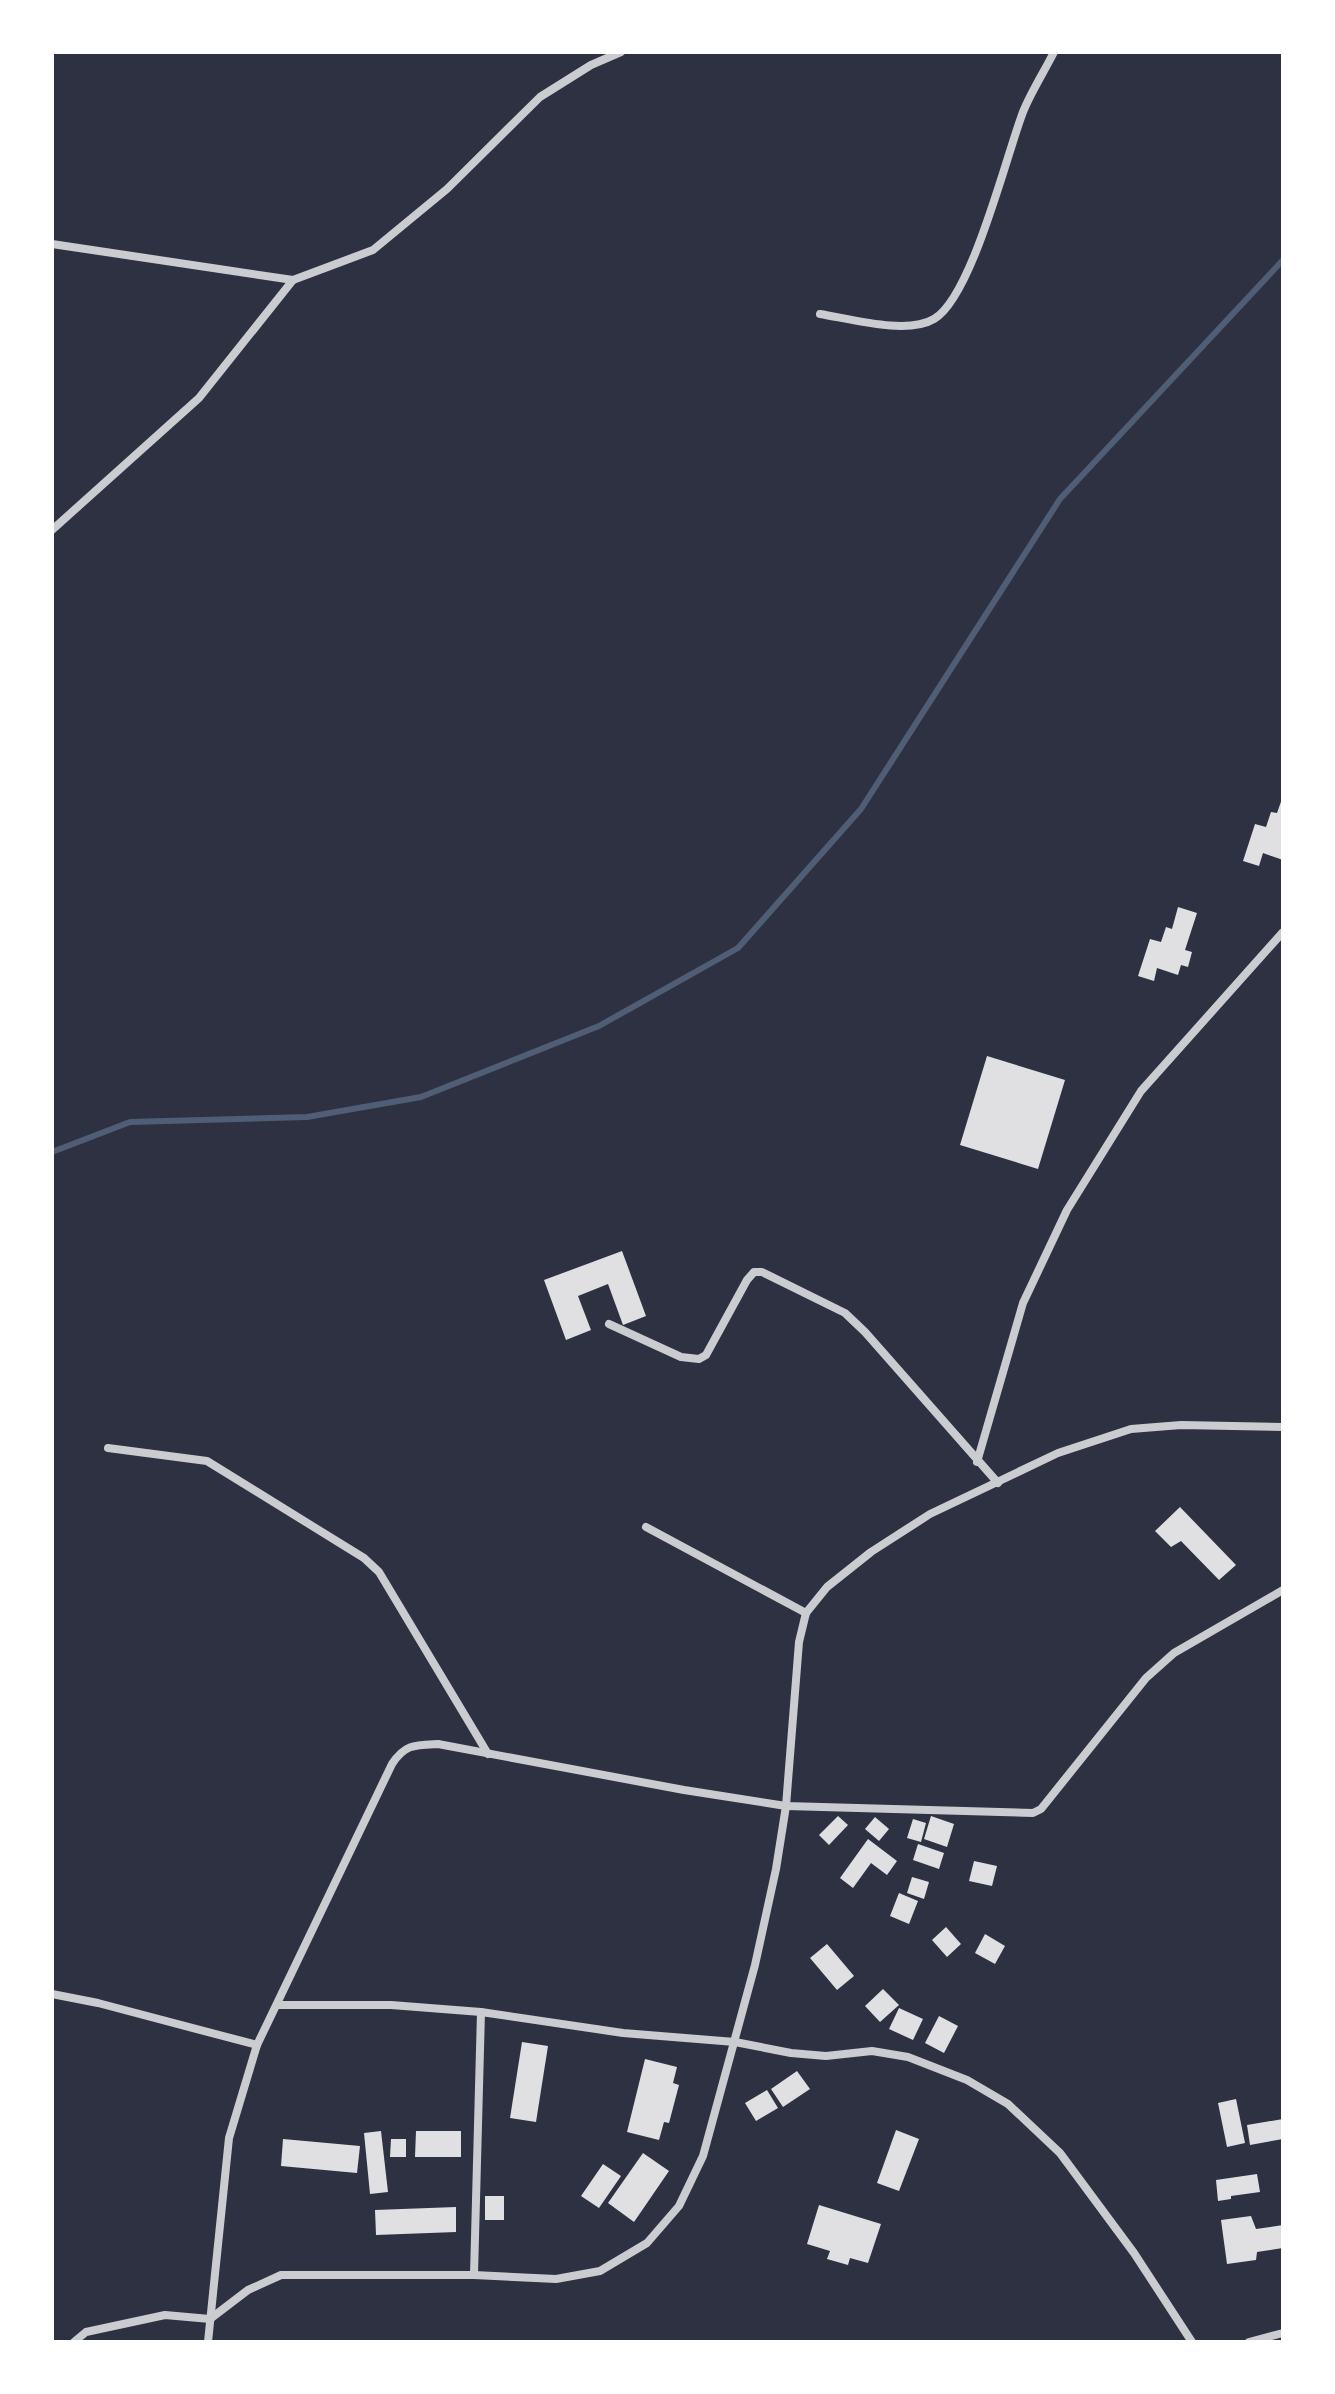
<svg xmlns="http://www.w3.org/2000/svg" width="1335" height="2394" font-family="Ubuntu,sans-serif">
<rect width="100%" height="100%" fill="#2d3142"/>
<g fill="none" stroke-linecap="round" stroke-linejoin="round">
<path stroke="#4f5d75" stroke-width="6" d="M52 1152 130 1122 307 1117 421 1097 599 1026 738 948 861 809 1060 499 1283 260"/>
</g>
<g fill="#e0e0e3">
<path d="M1283 796V860L1263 853 1259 866 1243 861 1255 824 1266 827 1271 812 1277 813Z"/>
<path d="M1178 907 1197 913 1185 950 1192 952 1188 967 1181 965 1178 975 1157 968 1154 981 1138 976 1150 939 1161 942 1166 927 1172 929Z"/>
<path d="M987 1056 1065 1080 1038 1169 960 1145Z"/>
<path d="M622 1251 646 1316 623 1325 608 1284 578 1296 591 1330 566 1340 544 1280Z"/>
<path d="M1180 1507 1236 1565 1219 1580 1181 1541 1171 1547 1155 1531Z"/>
<path d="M838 1816 848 1825 829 1845 819 1835Z"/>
<path d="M931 1816 954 1824 947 1847 924 1839Z"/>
<path d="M875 1817 889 1829 879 1841 865 1829Z"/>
<path d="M913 1819 926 1823 921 1842 907 1838Z"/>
<path d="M868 1839 897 1861 887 1875 871 1863 853 1888 840 1878Z"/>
<path d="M918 1844 944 1853 939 1869 913 1860Z"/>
<path d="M974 1861 997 1866 992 1886 969 1881Z"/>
<path d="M912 1877 929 1882 924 1899 907 1893Z"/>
<path d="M899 1893 918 1901 909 1924 890 1916Z"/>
<path d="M946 1927 961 1944 947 1957 932 1940Z"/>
<path d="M985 1934 1005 1946 995 1964 975 1953Z"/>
<path d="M827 1944 854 1976 837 1990 810 1958Z"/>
<path d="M883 1989 899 2005 880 2022 865 2006Z"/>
<path d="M899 2008 923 2019 913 2040 889 2029Z"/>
<path d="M939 2016 958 2026 944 2053 925 2043Z"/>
<path d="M522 2042 548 2046 536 2122 510 2118Z"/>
<path d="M645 2059 677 2067 673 2083 679 2085 669 2123 664 2122 659 2140 627 2132Z"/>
<path d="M797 2071 810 2089 783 2107 771 2089Z"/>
<path d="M767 2090 778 2108 756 2121 745 2103Z"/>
<path d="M1236 2099 1245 2143 1227 2147 1218 2103Z"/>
<path d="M1283 2119V2139L1250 2145 1247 2125Z"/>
<path d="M896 2130 919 2139 899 2191 877 2183Z"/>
<path d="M381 2131 388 2192 370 2194 364 2133Z"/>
<path d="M416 2131H461V2157H415Z"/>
<path d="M283 2139 360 2146 357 2173 281 2166Z"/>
<path d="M391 2139H406V2157H390Z"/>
<path d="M643 2153 669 2171 634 2222 608 2203Z"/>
<path d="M603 2164 621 2176 599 2208 581 2196Z"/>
<path d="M1257 2174 1260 2192 1231 2196V2199L1218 2201 1216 2180Z"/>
<rect x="485" y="2196" width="19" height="24"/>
<path d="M819 2205 881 2224 868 2263 850 2258 848 2265 827 2259 830 2251 807 2244Z"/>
<path d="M456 2207V2232L376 2235 375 2210Z"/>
<path d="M1251 2216 1256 2229 1283 2225V2248L1257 2252 1256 2260 1227 2264 1221 2220Z"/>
</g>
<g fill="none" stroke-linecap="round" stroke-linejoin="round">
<g stroke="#caccd0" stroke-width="8">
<path d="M52 244 293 280"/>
<path d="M820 314C851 319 907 335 934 319 972 297 1006 156 1023 112 1031 92 1044 72 1054 52"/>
<path d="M52 530 199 398 293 280 373 250 447 189 540 97 591 65 621 52"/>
<path d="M609 1324 681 1357 699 1359 706 1355 747 1280 754 1272H762L845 1313 865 1332 998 1483"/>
<path d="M108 1448 207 1461 364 1558 379 1572 488 1754"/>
<path d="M977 1462 1023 1303 1067 1210 1141 1091 1283 932"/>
<path d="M646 1527 806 1613"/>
<path d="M52 1994 98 2003 257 2045"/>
<path d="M277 2005H391L481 2012 623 2033 735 2042 791 2053 826 2056 872 2051 908 2057 967 2080 1008 2104 1060 2153 1134 2253 1192 2342"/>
<path d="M474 2275 481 2012"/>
<path d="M74 2342 86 2332 165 2315 210 2319 248 2290 281 2275H474L556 2279 600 2271 647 2243 679 2206 703 2156 755 1965 776 1869 786 1806 799 1642 806 1613 827 1587 871 1552 930 1514 1058 1453 1131 1429 1181 1425 1283 1427"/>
<path d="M208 2342 229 2138 257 2045 392 1764C405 1744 415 1745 438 1744L684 1790 786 1806 1033 1813 1041 1809 1146 1678 1174 1653 1283 1590"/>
<path d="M1249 2342 1283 2333"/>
</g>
</g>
<rect width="1335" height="2394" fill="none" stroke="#ffffff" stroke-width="108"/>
</svg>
